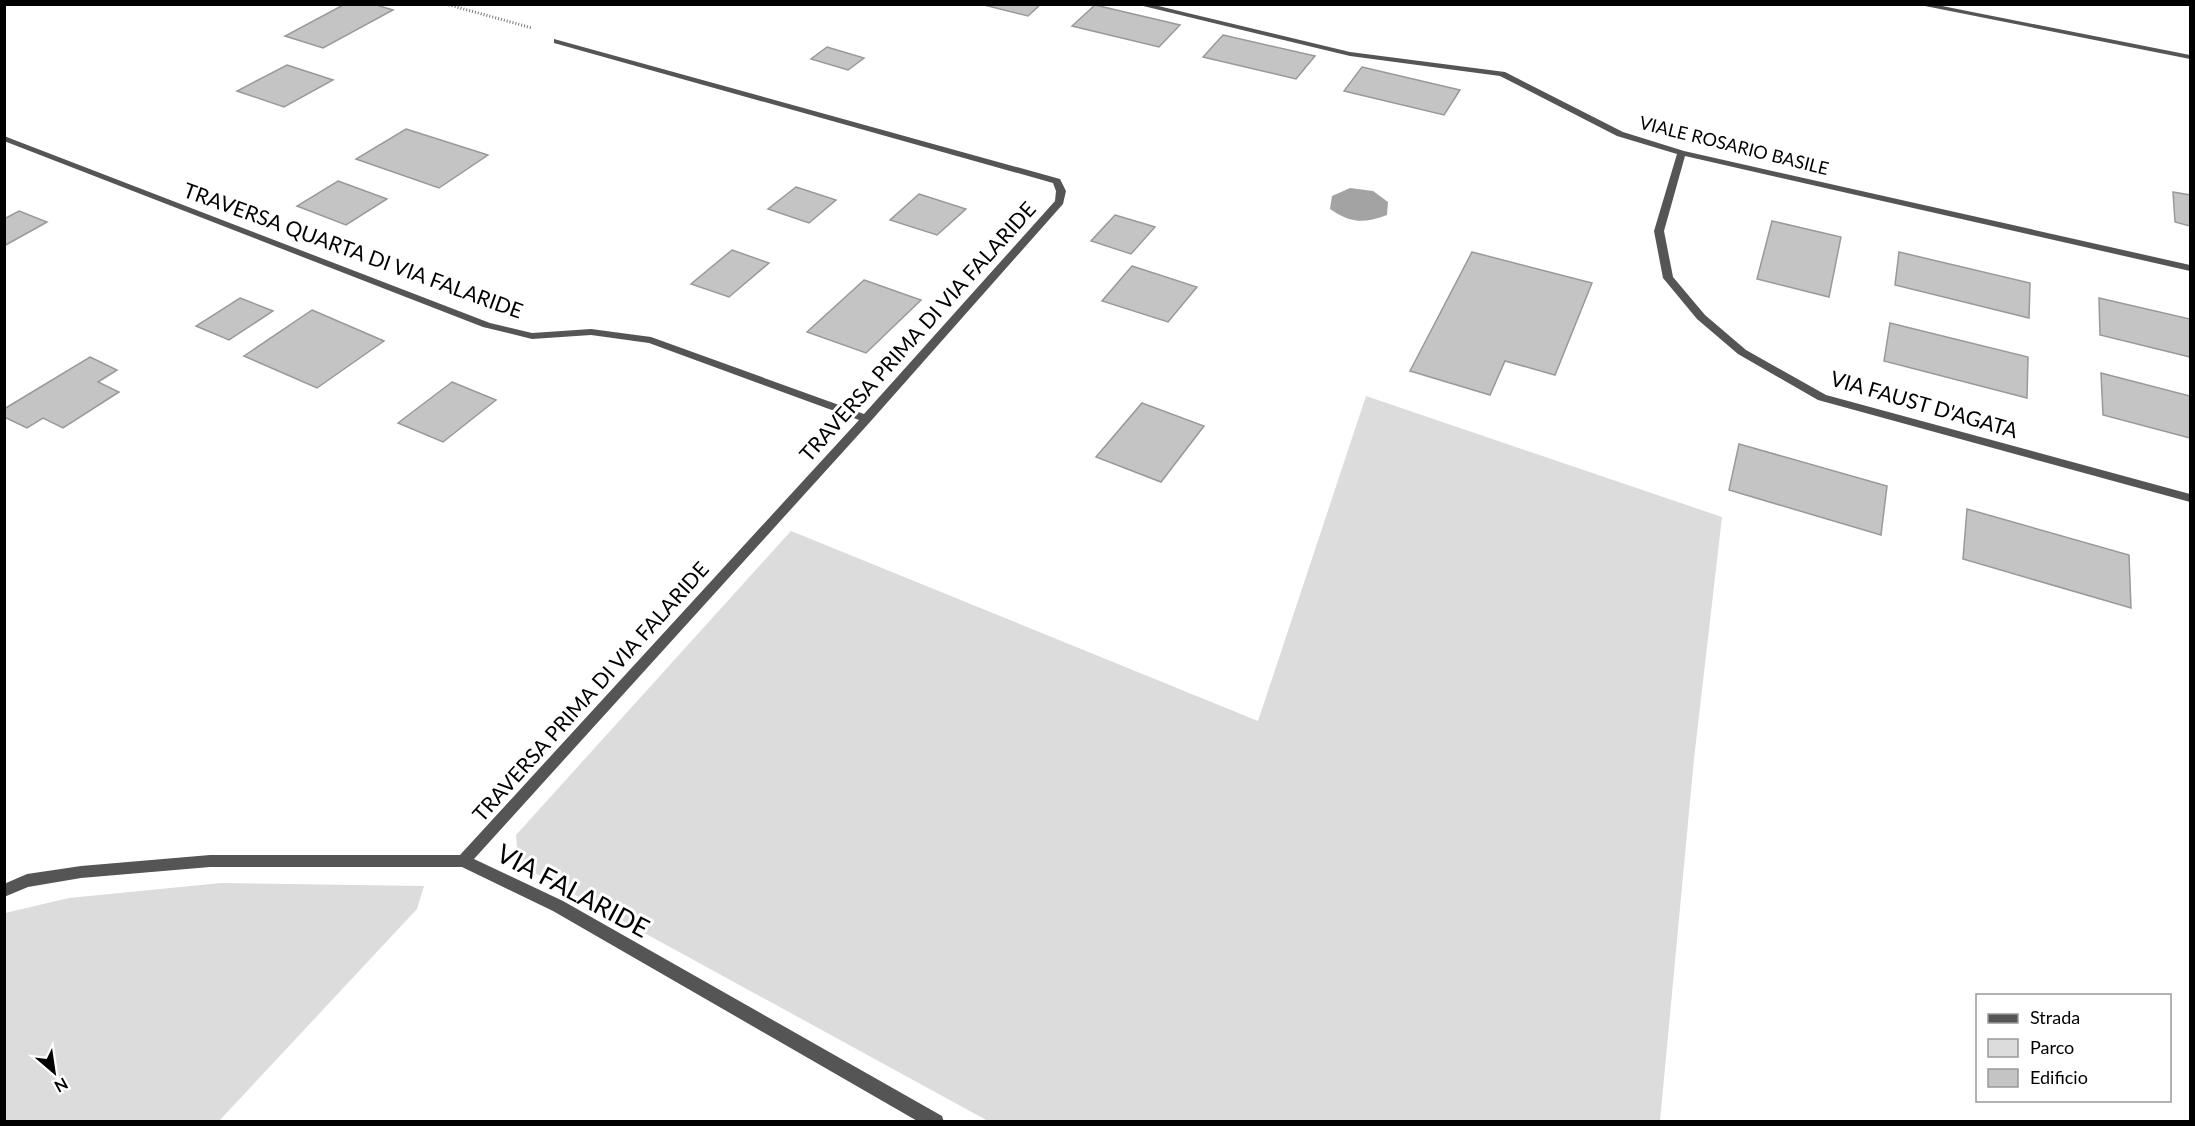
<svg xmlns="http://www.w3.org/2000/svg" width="2195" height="1126" font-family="Lato,sans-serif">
<rect width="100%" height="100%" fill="#fff"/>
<g fill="#dcdcdc">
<path d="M1366 396 1722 517 1694 759 1660 1121H988L522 866 517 848 516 835 791 531 1258 721Z"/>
<path d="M221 883 424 886 417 909 219 1121H5V913L69 898Z"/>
</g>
<path fill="#a3a3a3" d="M1350 188 1373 191 1388 202 1387 215C1364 224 1350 223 1330 209L1332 196Z"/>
<g fill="#c4c4c4" stroke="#999" stroke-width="1.5">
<path d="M345 4H373L393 10 323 48 285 36Z"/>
<path d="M980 4H1041L1028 16Z"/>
<path d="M1095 5 1180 25 1159 47 1072 26Z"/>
<path d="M1223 35 1315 56 1296 79 1203 57Z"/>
<path d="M827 47 864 58 848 70 811 59Z"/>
<path d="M287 65 333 80 284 107 237 91Z"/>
<path d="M1362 67 1460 90 1444 115 1344 91Z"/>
<path d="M406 129 488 155 439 188 356 159Z"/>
<path d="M338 181 387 199 346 225 297 206Z"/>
<path d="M796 187 836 200 809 223 768 209Z"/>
<path d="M2173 192 2190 195V226L2175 222Z"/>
<path d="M919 194 966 209 937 235 890 220Z"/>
<path d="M19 211 47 222 4 246V219Z"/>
<path d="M1115 215 1155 227 1131 254 1091 241Z"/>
<path d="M1772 221 1841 237 1829 297 1757 279Z"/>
<path d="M732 250 769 263 729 297 691 284Z"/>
<path d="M1472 252 1592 283 1555 375 1505 361 1490 395 1410 371Z"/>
<path d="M1899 252 2030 283 2029 318 1895 285Z"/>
<path d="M1132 266 1197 287 1168 322 1102 301Z"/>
<path d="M864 280 921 300 866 353 807 332Z"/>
<path d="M240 298 273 311 229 340 196 326Z"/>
<path d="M2099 298 2190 319V357L2100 335Z"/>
<path d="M312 310 384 341 317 388 244 356Z"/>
<path d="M1890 323 2028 357 2027 398 1884 361Z"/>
<path d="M90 357 117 370 98 382 119 392 63 428 43 418 27 428 4 417V409Z"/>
<path d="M2101 373 2190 396V438L2103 415Z"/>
<path d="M452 382 496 400 443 442 398 423Z"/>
<path d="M1142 403 1204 426 1161 482 1096 457Z"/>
<path d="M1739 444 1887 486 1881 535 1729 490Z"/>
<path d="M1967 509 2129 555 2131 608 1963 559Z"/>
</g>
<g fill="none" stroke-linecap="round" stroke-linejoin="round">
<path stroke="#777" stroke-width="3" stroke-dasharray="1 2" stroke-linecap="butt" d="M446 4 532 28"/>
<g fill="#555" fill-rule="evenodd">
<path d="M1135 4H1150L1350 52 1505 72 1623 132 1684 151 2190 265V271L1685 156 1664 231 1673 277 1705 315 1746 350 1826 395 2190 494V502L1818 400 1738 354 1697 319 1663 278 1654 231 1677 154 1617 136 1500 76 1350 56Z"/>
<path d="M1915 4H1932L2190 55V59Z"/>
<path d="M554 39 1060 179 1066 191 1063 204 870 422 474 859 563 901 942 1116 944 1122H919L553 911 462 867H210L81 878 28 887 4 897V884L27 874 81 866 210 855H460L859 420 649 343 591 335 532 339 483 327 4 141V136L490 323 532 333 591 329 651 337 864 414 1055 201 1056 191 1053 183 554 43Z"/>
</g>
</g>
<g text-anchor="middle" stroke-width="6" stroke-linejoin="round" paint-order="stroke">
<g font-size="18" fill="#000" stroke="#fff">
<text transform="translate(1734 146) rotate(14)" y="6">VIALE ROSARIO BASILE</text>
</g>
<g font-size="21" fill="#000" stroke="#fff">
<text transform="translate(353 251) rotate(20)" y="7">TRAVERSA QUARTA DI VIA FALARIDE</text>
<text transform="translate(918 332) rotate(-48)" y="7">TRAVERSA PRIMA DI VIA FALARIDE</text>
<text transform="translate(1924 405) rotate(16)" y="7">VIA FAUST D'AGATA</text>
<text transform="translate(591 692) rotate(-48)" y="7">TRAVERSA PRIMA DI VIA FALARIDE</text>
</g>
<g font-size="26" fill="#000" stroke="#fff">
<text transform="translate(573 891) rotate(28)" y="9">VIA FALARIDE</text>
</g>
</g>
<rect width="2195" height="1126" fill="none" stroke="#000000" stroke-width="12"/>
<rect x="1976" y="994" width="195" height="108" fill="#ffffff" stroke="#999999" stroke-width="1.5"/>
<rect x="1988" y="1014" width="30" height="9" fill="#555555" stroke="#999999" stroke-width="1.5"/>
<text x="2030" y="1024" font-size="18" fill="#000000">Strada</text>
<rect x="1988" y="1039" width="30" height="18" fill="#dcdcdc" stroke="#999999" stroke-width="1.5"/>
<text x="2030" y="1054" font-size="18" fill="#000000">Parco</text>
<rect x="1988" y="1069" width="30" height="18" fill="#c4c4c4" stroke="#999999" stroke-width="1.5"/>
<text x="2030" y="1084" font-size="18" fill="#000000">Edificio</text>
<g transform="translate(54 1072) rotate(151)" stroke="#ffffff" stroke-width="4.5" paint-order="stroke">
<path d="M0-4.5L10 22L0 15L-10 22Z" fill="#000000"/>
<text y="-9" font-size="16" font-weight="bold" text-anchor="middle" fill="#000000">N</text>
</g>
</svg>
